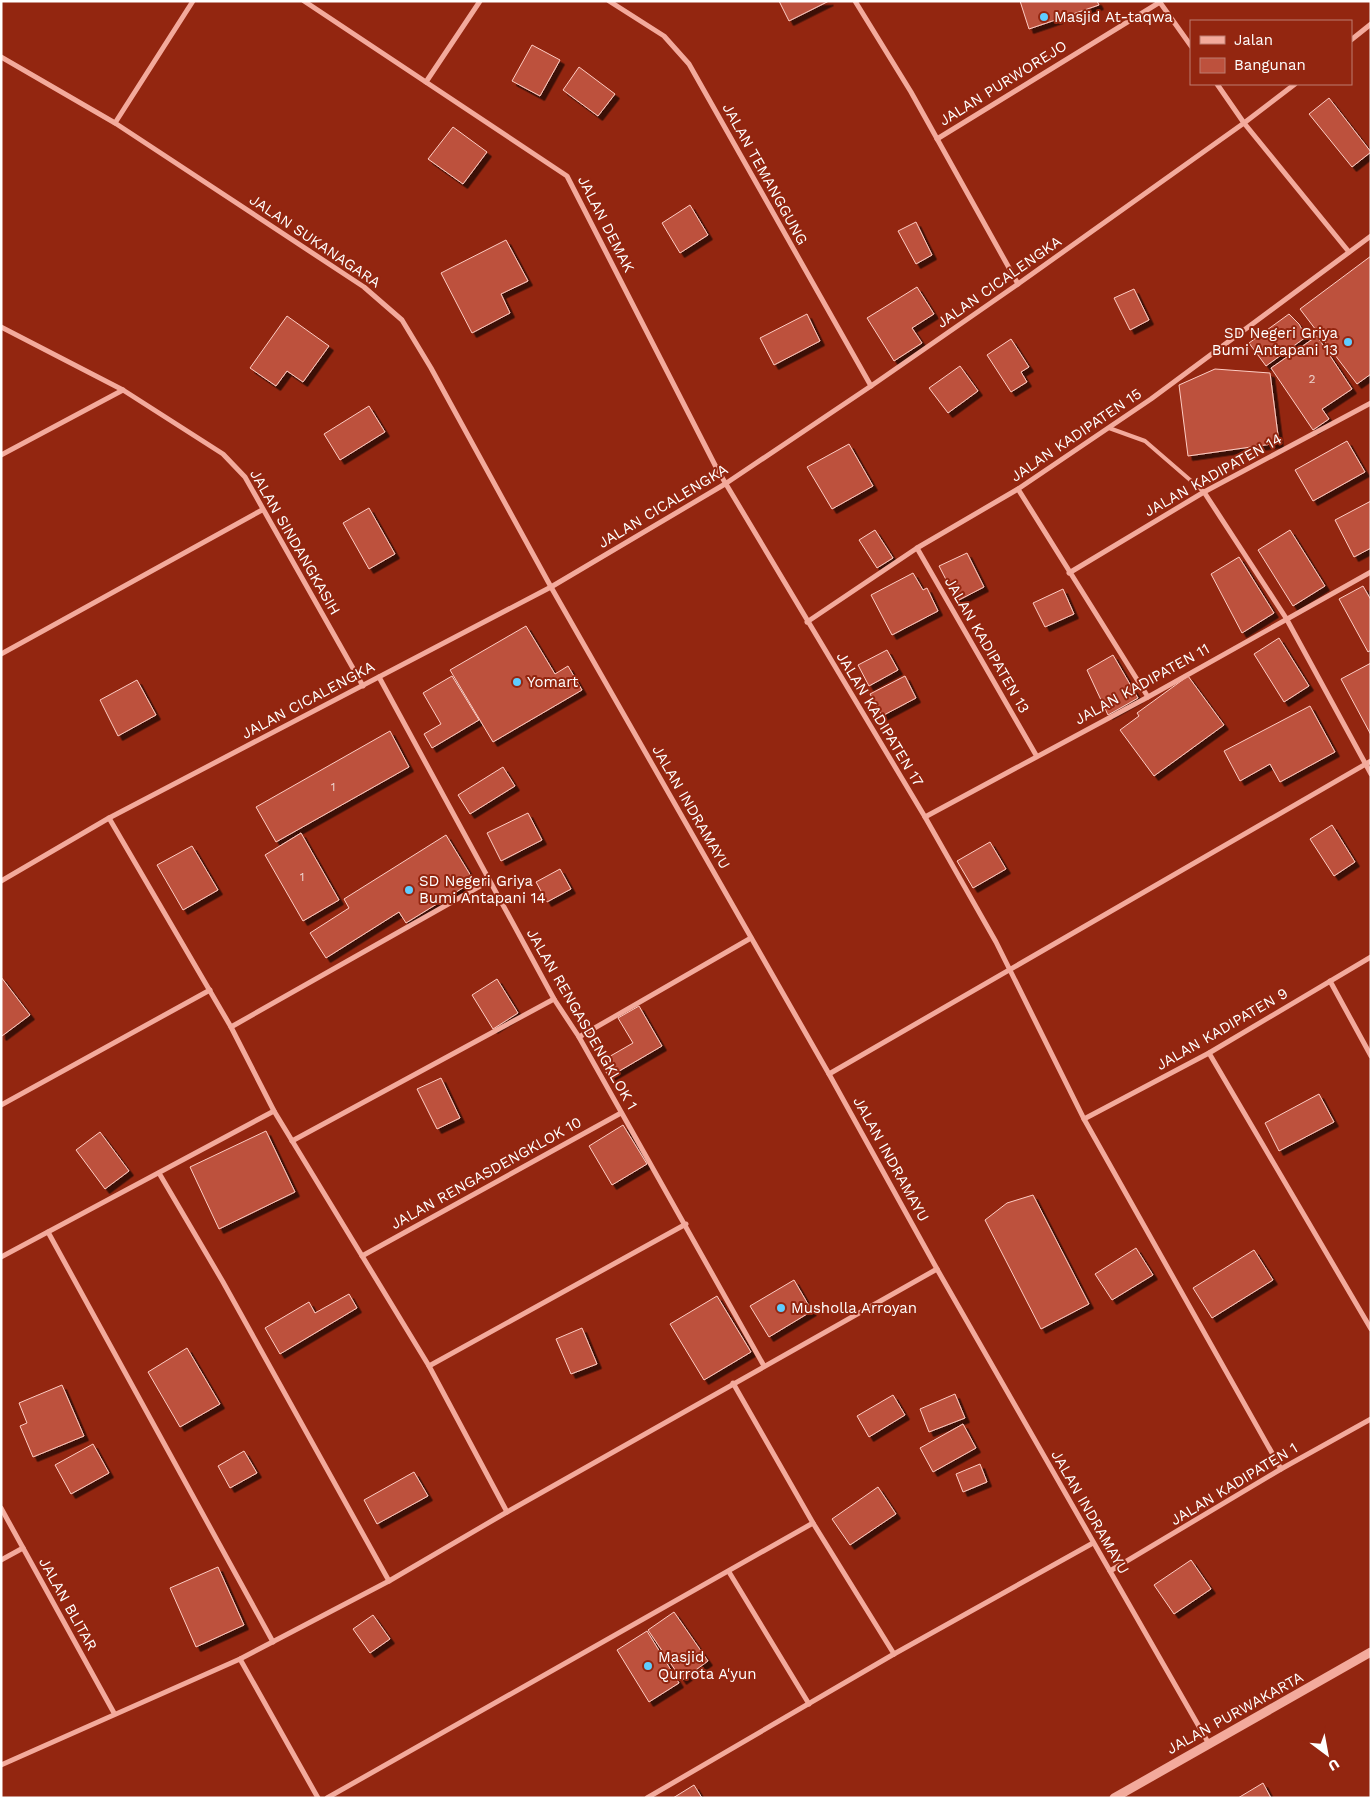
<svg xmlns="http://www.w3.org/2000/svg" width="1372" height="1799" font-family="'Work Sans',sans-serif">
<defs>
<filter id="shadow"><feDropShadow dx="4.5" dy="4.5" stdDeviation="0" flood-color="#0009"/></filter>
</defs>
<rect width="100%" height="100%" fill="#932610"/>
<g fill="#bd513d" stroke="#fecdc4" filter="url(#shadow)">
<path d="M779 1H829L789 21Z"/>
<path d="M1020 1H1097L1099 5 1029 29Z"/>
<path d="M532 45 560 60 540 96 512 81Z"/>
<path d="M579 67 615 94 598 116 563 90Z"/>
<path d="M1329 98 1371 152 1352 167 1309 114Z"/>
<path d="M453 127 487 152 463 184 428 159Z"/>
<path d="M690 205 708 235 680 253 662 223Z"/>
<path d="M916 222 932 255 916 264 898 231Z"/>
<path d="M506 240 528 281 501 294 510 313 472 333 441 273Z"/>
<path d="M1371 256V374L1357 384 1300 309Z"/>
<path d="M917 287 934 314 912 328 922 343 894 361 867 318Z"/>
<path d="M1134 289 1149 320 1130 330 1114 298Z"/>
<path d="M807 314 820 341 774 365 760 338Z"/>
<path d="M1289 314 1299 324 1306 337 1266 366 1249 343Z"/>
<path d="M287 316 329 346 303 382 287 371 276 386 250 368Z"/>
<path d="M1317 336 1352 389 1322 409 1329 419 1313 430 1271 368Z"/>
<path d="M1011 339 1029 367 1021 372 1027 382 1011 392 987 355Z"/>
<path d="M960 366 978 391 948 413 929 388Z"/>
<path d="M1215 369 1270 373 1279 443 1188 456 1179 385Z"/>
<path d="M369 406 385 432 340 460 324 434Z"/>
<path d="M1347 441 1365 472 1313 501 1295 470Z"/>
<path d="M849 444 873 486 832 509 807 467Z"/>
<path d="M1371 501V548L1354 557 1335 520Z"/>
<path d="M369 508 395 554 369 569 343 523Z"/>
<path d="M875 530 893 558 877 568 859 540Z"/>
<path d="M1290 530 1325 586 1293 606 1258 550Z"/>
<path d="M967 553 984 587 957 601 939 566Z"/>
<path d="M1239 557 1274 613 1242 633 1211 574Z"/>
<path d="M913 573 923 590 927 588 938 611 892 635 871 595Z"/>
<path d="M1363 586 1371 600V650L1368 652 1339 599Z"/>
<path d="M1063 589 1074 614 1045 627 1033 603Z"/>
<path d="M526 626 555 674 568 666 582 690 493 742 450 670Z"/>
<path d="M1279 638 1309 686 1284 702 1254 654Z"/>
<path d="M887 650 898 670 869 686 858 665Z"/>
<path d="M1113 655 1138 698 1108 715 1087 670Z"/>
<path d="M1371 663V735L1341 679Z"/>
<path d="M452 676 479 720 432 748 424 734 441 724 423 693Z"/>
<path d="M905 676 916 698 882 716 870 694Z"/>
<path d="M1188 676 1224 725 1154 776 1120 730 1139 716 1137 713Z"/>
<path d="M137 680 156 715 118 736 100 700Z"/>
<path d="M1310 706 1335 752 1280 782 1270 764 1240 781 1224 751Z"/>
<path d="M390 731 409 767 276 842 256 807Z"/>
<path d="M503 767 515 786 470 814 458 795Z"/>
<path d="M528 813 542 840 501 861 487 833Z"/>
<path d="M1332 825 1355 862 1334 876 1310 839Z"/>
<path d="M301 833 339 900 303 921 265 855Z"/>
<path d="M446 835 474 881 406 923 399 912 326 958 310 933 349 908 344 899Z"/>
<path d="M990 842 1006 869 973 888 957 861Z"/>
<path d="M192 846 218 890 183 910 157 865Z"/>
<path d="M560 869 571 889 547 902 536 882Z"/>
<path d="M1 977 30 1015 2 1036 1 1035Z"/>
<path d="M497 979 518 1013 493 1029 472 995Z"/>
<path d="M639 1006 662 1046 609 1077 600 1062 633 1043 618 1018Z"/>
<path d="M441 1078 460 1118 437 1129 417 1089Z"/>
<path d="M1319 1094 1334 1122 1279 1151 1265 1123Z"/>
<path d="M623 1125 647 1164 612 1185 589 1146Z"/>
<path d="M266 1131 295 1192 219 1229 190 1167Z"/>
<path d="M100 1132 129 1171 105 1189 76 1150Z"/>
<path d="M1033 1195 1089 1304 1041 1329 985 1220 1007 1203Z"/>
<path d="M1136 1248 1153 1275 1112 1300 1095 1274Z"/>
<path d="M1254 1250 1273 1280 1212 1318 1193 1288Z"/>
<path d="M794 1280 812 1311 769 1337 750 1306Z"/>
<path d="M349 1294 357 1308 280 1354 265 1328 309 1302 315 1313Z"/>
<path d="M717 1296 751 1352 704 1380 670 1324Z"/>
<path d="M582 1328 597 1364 571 1374 556 1339Z"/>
<path d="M187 1348 220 1404 180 1427 148 1372Z"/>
<path d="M62 1385 84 1436 33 1457 20 1426 27 1423 19 1403Z"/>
<path d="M955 1394 965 1418 929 1432 920 1409Z"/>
<path d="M893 1395 905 1415 869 1437 857 1416Z"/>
<path d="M963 1424 976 1448 933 1472 920 1448Z"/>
<path d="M93 1444 109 1473 71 1494 55 1465Z"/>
<path d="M244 1451 257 1473 230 1488 218 1466Z"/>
<path d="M980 1464 987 1482 963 1492 956 1474Z"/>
<path d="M414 1472 428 1496 377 1524 364 1500Z"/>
<path d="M878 1487 896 1514 850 1545 832 1519Z"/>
<path d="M1191 1560 1211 1589 1174 1614 1154 1585Z"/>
<path d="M218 1567 244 1625 196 1647 170 1588Z"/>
<path d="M674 1612 708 1661 682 1680 648 1630Z"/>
<path d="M373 1615 390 1639 370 1653 353 1629Z"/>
<path d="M647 1631 679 1683 649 1702 617 1650Z"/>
<path d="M1263 1783 1271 1798H1238Z"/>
<path d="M694 1785 702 1798H673Z"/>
</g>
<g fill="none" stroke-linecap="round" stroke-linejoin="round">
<path stroke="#f3aa9c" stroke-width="4" d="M1109 428 1145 441 1204 492"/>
<g stroke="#f3aa9c" stroke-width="5">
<path d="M304 1 567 176 717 469 925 817 996 942 1084 1119 1281 1469"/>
<path d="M609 1 664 36 689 64 871 386"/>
<path d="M855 1 911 92 1018 284"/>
<path d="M1159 1 1191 46"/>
<path d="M1351 40 1371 24"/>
<path d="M1 57 115 123 364 287 402 320 431 368 551 587 829 1074 937 1269 1209 1744"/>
<path d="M426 82 480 1"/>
<path d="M1217 84 1244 123 1349 252"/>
<path d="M115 123 193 1"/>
<path d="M937 139 1160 2"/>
<path d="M1 327 123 390 223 454 245 477 363 686"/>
<path d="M1 455 123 390"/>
<path d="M1018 489 1148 697"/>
<path d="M1204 492 1286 618 1371 774"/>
<path d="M917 548 1036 755"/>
<path d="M1069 573 1204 492 1371 403"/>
<path d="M807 622 917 548 1018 489 1151 399 1371 236"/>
<path d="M1 654 262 510"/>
<path d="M379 677 554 999 579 1037 764 1366"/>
<path d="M925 817 1148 697 1371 572"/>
<path d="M109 818 231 1027 274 1111 429 1366 507 1512"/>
<path d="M1 881 109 818 551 587 725 484 871 386 1018 284 1244 123 1295 84"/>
<path d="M1330 981 1371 1056"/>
<path d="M231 1027 489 881"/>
<path d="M579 1037 751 938"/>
<path d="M1209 1053 1371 1329"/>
<path d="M829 1074 1371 761"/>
<path d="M1 1105 210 990"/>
<path d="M1084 1119 1209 1053 1371 957"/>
<path d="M292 1141 554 999"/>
<path d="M159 1173 223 1282 389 1581"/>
<path d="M48 1232 273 1642"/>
<path d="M362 1256 621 1113"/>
<path d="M1 1257 274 1111"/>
<path d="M429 1366 686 1224"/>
<path d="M733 1383 813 1523 894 1654"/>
<path d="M1 1508 114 1713"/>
<path d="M1 1560 23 1548"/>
<path d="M1110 1571 1281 1469 1371 1419"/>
<path d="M729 1572 809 1704"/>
<path d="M240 1659 318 1798"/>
<path d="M1 1765 240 1659 389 1581 507 1512 937 1269"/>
<path d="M327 1798 813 1523"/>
<path d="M647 1798 894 1654 1093 1543"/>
</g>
<path stroke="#f3aa9c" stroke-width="9" d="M1114 1798 1371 1652"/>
</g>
<g fill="#5fccff" stroke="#932610" stroke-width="2">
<circle cx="1044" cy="17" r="5"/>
<circle cx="1348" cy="342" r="5"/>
<circle cx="517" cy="682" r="5"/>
<circle cx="409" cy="890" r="5"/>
<circle cx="781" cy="1308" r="5"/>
<circle cx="648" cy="1666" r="5"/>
</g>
<g text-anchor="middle" stroke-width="4" stroke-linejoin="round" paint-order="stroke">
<g font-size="12" fill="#eed4ce">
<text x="1312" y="383">2</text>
<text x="333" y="791">1</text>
<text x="302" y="881">1</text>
</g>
<g font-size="15" fill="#fff" stroke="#932610" text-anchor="start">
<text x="1054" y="22">Masjid At-taqwa</text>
<text x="1338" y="338" text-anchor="end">SD Negeri Griya<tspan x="1338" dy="17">Bumi Antapani 13</tspan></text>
<text x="527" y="687">Yomart</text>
<text x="419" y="886">SD Negeri Griya<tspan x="419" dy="17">Bumi Antapani 14</tspan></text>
<text x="791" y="1313">Musholla Arroyan</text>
<text x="658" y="1662">Masjid<tspan x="658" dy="17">Qurrota A'yun</tspan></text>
</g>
<g font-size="15" fill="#fff" stroke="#932610">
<text transform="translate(1003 83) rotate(-32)" y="5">JALAN PURWOREJO</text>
<text transform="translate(765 174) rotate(61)" y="5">JALAN TEMANGGUNG</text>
<text transform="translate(606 224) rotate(63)" y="5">JALAN DEMAK</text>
<text transform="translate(315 241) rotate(34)" y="5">JALAN SUKANAGARA</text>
<text transform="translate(999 282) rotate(-35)" y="5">JALAN CICALENGKA</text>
<text transform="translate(1076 435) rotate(-34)" y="5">JALAN KADIPATEN 15</text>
<text transform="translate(1213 475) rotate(-29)" y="5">JALAN KADIPATEN 14</text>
<text transform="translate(663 506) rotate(-31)" y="5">JALAN CICALENGKA</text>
<text transform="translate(295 542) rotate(60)" y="5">JALAN SINDANGKASIH</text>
<text transform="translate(987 645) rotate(60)" y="5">JALAN KADIPATEN 13</text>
<text transform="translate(1142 684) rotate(-29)" y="5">JALAN KADIPATEN 11</text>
<text transform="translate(308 700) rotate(-28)" y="5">JALAN CICALENGKA</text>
<text transform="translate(880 719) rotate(59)" y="5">JALAN KADIPATEN 17</text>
<text transform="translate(691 807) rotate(60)" y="5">JALAN INDRAMAYU</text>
<text transform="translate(582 1019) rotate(60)" y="5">JALAN RENGASDENGKLOK 1</text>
<text transform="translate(1222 1029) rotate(-30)" y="5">JALAN KADIPATEN 9</text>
<text transform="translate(891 1159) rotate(61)" y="5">JALAN INDRAMAYU</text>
<text transform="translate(486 1173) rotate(-29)" y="5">JALAN RENGASDENGKLOK 10</text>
<text transform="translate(1234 1484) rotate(-31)" y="5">JALAN KADIPATEN 1</text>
<text transform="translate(1090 1512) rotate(60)" y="5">JALAN INDRAMAYU</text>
<text transform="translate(68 1604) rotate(61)" y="5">JALAN BLITAR</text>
<text transform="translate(1235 1713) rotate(-29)" y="5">JALAN PURWAKARTA</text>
</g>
</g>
<rect width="1372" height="1799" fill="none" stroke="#ffffff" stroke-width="5"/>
<rect x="1190" y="20" width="162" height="65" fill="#932610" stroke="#be7d70"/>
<rect x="1200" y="36" width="25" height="8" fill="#f3aa9c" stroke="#be7d70"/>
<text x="1234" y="45" font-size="15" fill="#ffffff">Jalan</text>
<rect x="1200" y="58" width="25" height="15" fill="#bd513d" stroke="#be7d70"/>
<text x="1234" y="70" font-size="15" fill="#ffffff">Bangunan</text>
<g transform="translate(1327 1754) rotate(148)" stroke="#932610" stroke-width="4" paint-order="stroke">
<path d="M0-4L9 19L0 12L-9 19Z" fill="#ffffff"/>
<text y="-8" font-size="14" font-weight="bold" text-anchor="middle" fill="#ffffff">U</text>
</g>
</svg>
